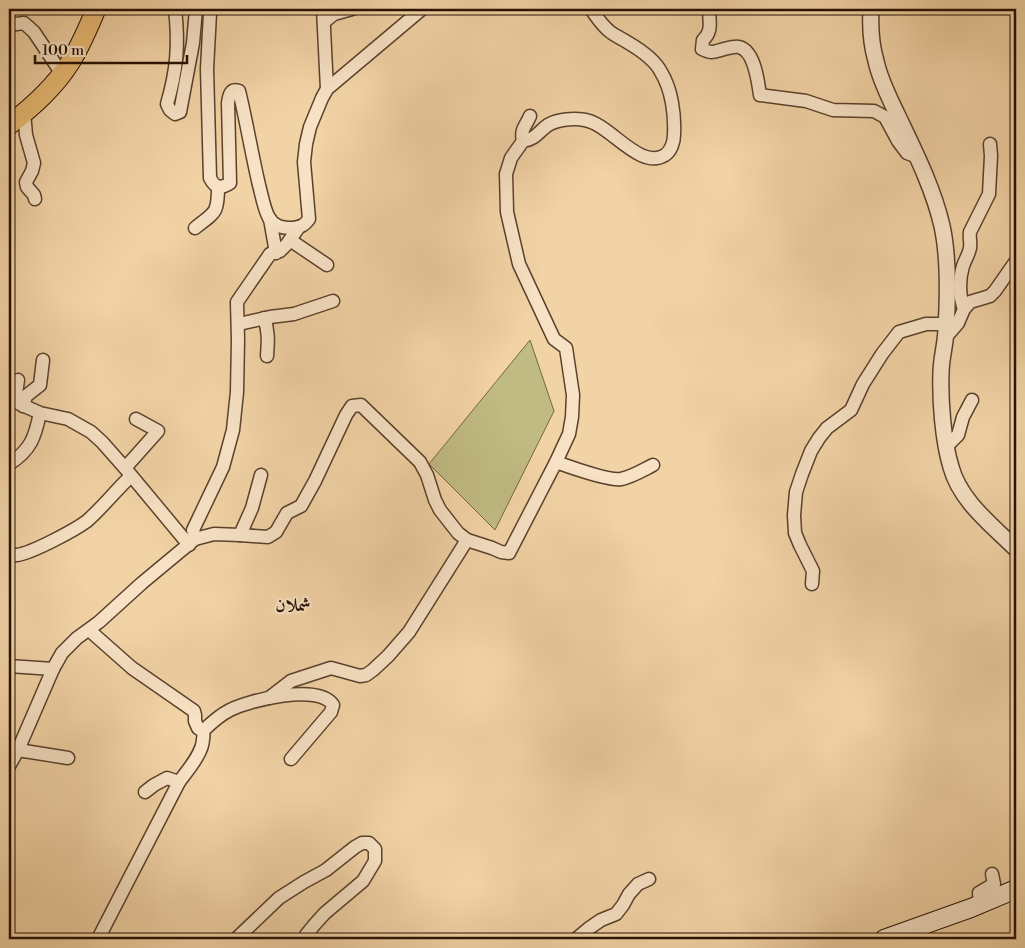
<svg xmlns="http://www.w3.org/2000/svg" width="1025" height="948" font-family="'Libre Bodoni',Amiri,serif">
<rect width="100%" height="100%" fill="#f2d3a6"/>
<filter id="stains"><feTurbulence type="fractalNoise" baseFrequency=".004" numOctaves="4"/><feColorMatrix values="0 0 0 0 .2 0 0 0 0 .09 0 0 0 0 .02 0 0 0 .5 -.17"/></filter>
<radialGradient id="worn" r=".72"><stop offset=".6" stop-color="#630" stop-opacity="0"/><stop offset="1" stop-color="#630" stop-opacity=".3"/></radialGradient>
<path fill="#c0bb82" stroke="#746642" d="M530 340 554 411 495 530 429 464Z"/>
<g fill="none" stroke-linecap="round" stroke-linejoin="round">
<g stroke="#5a412c" stroke-width="15">
<g id="minor">
<path d="M175 9C179 44 177 70 167 104L170 110 175 114 180 112 193 43 196 9"/>
<path d="M208 9 210 13 207 69 210 178C215 188 221 189 230 183L228 103C229 96 230 88 239 91L240 95C247 125 252 155 259 185 262 196 264 209 269 218 274 227 283 228 293 228 300 227 304 226 309 219L304 162 306 144 310 127 322 98 327 89 422 9"/>
<path d="M323 9 327 89"/>
<path d="M709 9C709 21 713 31 703 40L702 49C713 54 713 52 724 49 728 48 735 46 739 47 755 51 758 82 760 95L806 101 833 110 874 111 885 117 898 141 907 153 918 157"/>
<path d="M324 22 334 14 352 9"/>
<path d="M9 25 24 23 34 32 62 74"/>
<path d="M24 112 26 135 34 163 32 171 26 182 27 187 34 195 35 199"/>
<path d="M523 141C520 129 526 126 530 116"/>
<path d="M270 219 276 253"/>
<path d="M195 228C215 212 218 214 218 187"/>
<path d="M290 240 327 265"/>
<path d="M964 309C959 296 959 279 963 266 965 260 969 254 970 248 971 242 969 238 970 232L989 194 991 156 990 144"/>
<path d="M264 318C269 331 268 342 267 356"/>
<path d="M239 324 270 317 294 314 333 301"/>
<path d="M945 338 958 323 964 309 970 302 990 296 995 291 1016 261"/>
<path d="M9 399 40 413 68 419 91 432 102 442 125 468 189 545"/>
<path d="M15 401 18 380"/>
<path d="M23 406 26 396 40 385 43 360"/>
<path d="M947 446 958 435 963 417 972 400"/>
<path d="M556 462C570 467 608 481 621 479 632 477 643 470 653 465"/>
<path d="M9 464C31 450 35 437 40 413"/>
<path d="M125 468 158 431 136 419"/>
<path d="M240 535 252 508 261 475"/>
<path d="M195 539 193 530 223 467 233 430 237 392 238 340 237 302 270 254 280 251 287 244 299 227"/>
<path d="M9 555C11 555 14 555 17 555 32 553 75 530 87 521 103 507 116 490 131 476"/>
<path d="M812 584 813 571 800 545 795 533 794 515 796 492 802 474 811 451 819 438 827 428 851 410 863 384 882 354 899 332 926 324H946"/>
<path d="M89 630 132 668 194 711 195 715V721L198 728 203 731C203 734 204 736 203 739 203 753 187 771 179 782L98 939"/>
<path d="M9 666 53 669 62 653 77 638 99 622 142 583 195 539 214 534 240 535 268 537 276 532 287 513 301 506 315 481 346 415 352 406 361 405 420 462 427 475 435 500 440 510 458 533 467 540 492 548 501 552 509 553 556 462 569 434 572 417 573 395 566 348 554 339 519 264 507 212 506 174 511 158 523 141C536 139 538 132 548 125 558 119 574 118 585 120 610 124 640 171 665 155 671 151 674 142 674 135 675 115 672 90 661 72 655 60 639 49 627 42 621 38 613 35 608 30 601 24 596 16 591 9"/>
<path d="M269 698 291 681 331 668 360 676 366 675 373 670 388 656 409 632 467 540"/>
<path d="M203 731C211 723 220 715 230 710 249 700 319 683 333 705L331 712 291 759"/>
<path d="M18 750 68 758"/>
<path d="M9 766 18 750 53 669"/>
<path d="M145 792 154 785 167 778 179 782"/>
<path d="M980 904 979 893 994 884 992 874"/>
<path d="M236 939 279 898 304 882 326 870 355 847 362 843H369L375 849V861L363 881 325 913 315 924 306 935 305 939"/>
<path d="M576 939 588 929 601 920 616 914 623 905 629 894 638 884 649 879"/>
</g>
</g>
<g stroke="#5a412c" stroke-width="18">
<path id="tertiary" d="M871 9C870 27 871 44 876 61 880 80 889 97 897 114 914 150 933 187 942 226 949 258 948 296 946 328 946 343 941 358 941 373 940 400 943 441 951 467 960 501 992 525 1016 549"/>
</g>
<g stroke="#271003" stroke-width="20">
<path id="secondary" d="M884 939 971 908 1016 889"/>
</g>
<g stroke="#271003" stroke-width="21">
<path id="primary" d="M9 125C32 107 55 87 71 61 81 45 89 26 96 9"/>
</g>
<use href="#minor" stroke="#f7e2c5" stroke-width="12"/>
<use href="#tertiary" stroke="#f7e2c5" stroke-width="15"/>
<use href="#secondary" stroke="#f7e2c5" stroke-width="18"/>
<use href="#primary" stroke="#e9ba73" stroke-width="19"/>
</g>
<g text-anchor="middle" stroke-width="4" stroke-linejoin="round" paint-order="stroke">
<g font-size="18" font-weight="bold" fill="#271003" stroke="#f7e2c5">
<text x="293" y="611">شملان</text>
</g>
</g>
<rect width="1025" height="948" fill="none" stroke="#f2d3a6" stroke-width="30"/>
<rect x="10" y="10" width="1005" height="928" fill="none" stroke="#271003" stroke-width="2.5"/>
<rect x="15" y="15" width="995" height="918" fill="none" stroke="#271003"/>
<path d="M35 55v8h152v-8" fill="none" stroke="#271003" stroke-width="2.5"/>
<text x="42" y="55" font-size="15" fill="#271003" stroke="#f7e2c5" stroke-width="4" paint-order="stroke">100 m</text>
<rect width="100%" height="100%" filter="url(#stains)"/>
<rect width="100%" height="100%" fill="url(#worn)"/>
</svg>
